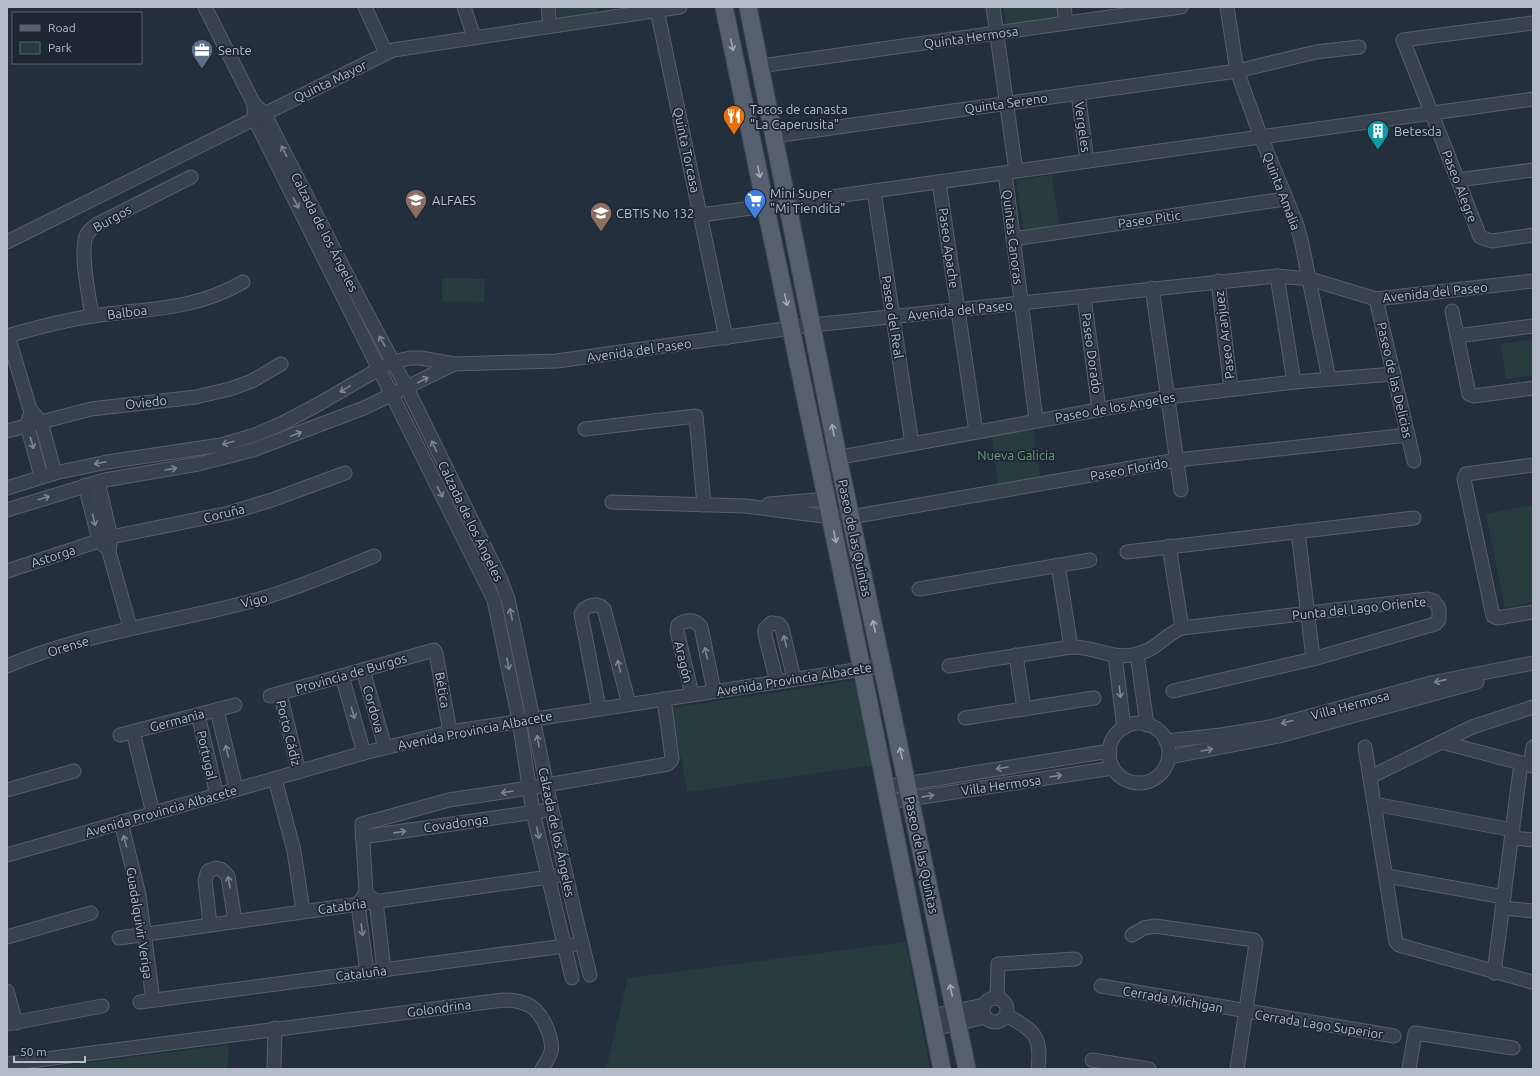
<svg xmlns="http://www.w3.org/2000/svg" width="1540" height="1076" font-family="Ubuntu,sans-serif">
<rect width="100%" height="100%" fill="#242f3e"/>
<g fill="#263c3f">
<path d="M556 7H597V12L558 18Z"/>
<path d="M1003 7H1059L1061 21 1006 28Z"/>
<path d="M1052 175 1059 225 1023 230 1016 180Z"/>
<path d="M442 278 485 279 484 302 442 301Z"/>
<path d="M1533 339V376L1506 379 1501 344Z"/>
<path d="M1033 428 1040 476 998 485 992 435Z"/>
<path d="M1533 505V602L1505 608 1486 514Z"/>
<path d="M857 680 873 765 687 792 672 708Z"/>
<path d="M906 942 930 1069H606L628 978Z"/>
<path d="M229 1045 227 1069H37Z"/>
</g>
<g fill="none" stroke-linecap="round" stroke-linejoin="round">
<g stroke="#565f6c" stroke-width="15">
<g id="minor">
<path d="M205 7 254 104V118L494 600 519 720 533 812 572 978"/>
<path d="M365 7 386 53"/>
<path d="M464 7 474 37"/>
<path d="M548 7 550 26"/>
<path d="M993 7 1016 171"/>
<path d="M1064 7 1066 23"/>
<path d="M1227 7 1237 71 1261 137 1297 225 1302 244 1329 379"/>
<path d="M657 10 726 338"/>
<path d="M1533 23 1403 40 1480 237 1492 241 1533 235"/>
<path d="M760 66 1181 7"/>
<path d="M1078 93 1087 161"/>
<path d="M254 104 264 113 362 304 407 388 501 580 508 599C535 724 558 851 590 975"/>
<path d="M774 136 1237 71 1316 52 1359 47"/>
<path d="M1005 173 1036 420"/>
<path d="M1458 180 1533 170"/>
<path d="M939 182 976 432"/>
<path d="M874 191 912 444"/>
<path d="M701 215 1533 99"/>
<path d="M1013 239 1285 199"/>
<path d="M7 242 393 50 680 7"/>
<path d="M1277 276 1294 382"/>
<path d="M1218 281 1231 389"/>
<path d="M1152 288 1181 490"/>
<path d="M1084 297 1099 409"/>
<path d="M1376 299 1414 461"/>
<path d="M1452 311 1469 394 1474 396 1533 388"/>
<path d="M92 316C89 296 81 259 85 240 86 233 91 229 96 225L191 177"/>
<path d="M7 336C35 328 64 320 93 316 148 308 193 311 243 282"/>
<path d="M8 336 30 409 41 422 55 473"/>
<path d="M1457 336 1533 326"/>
<path d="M29 417 27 425 41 476"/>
<path d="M585 429 696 416 704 505"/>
<path d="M7 431 91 409 196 397 230 389 252 381 281 364"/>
<path d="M819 461 1168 397 1294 382 1394 374"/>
<path d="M1533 465 1466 474 1464 479 1493 616 1497 618 1533 612"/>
<path d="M98 482 111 537 109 552 130 627"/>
<path d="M85 485 99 540 104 546"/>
<path d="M7 488 55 473 107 462 221 445 255 435 281 424 317 405 379 369 393 362 410 358H421L454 364"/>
<path d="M612 502 745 506 831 517H851L1177 460 1408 435"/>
<path d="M769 504 827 499"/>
<path d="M7 510 105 480 198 464 253 450 364 408 454 364 557 361 813 325 1277 276 1310 279 1376 299 1533 281"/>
<path d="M1298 531 1313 659"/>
<path d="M1169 546 1182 628"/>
<path d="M1127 552 1414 518"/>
<path d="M1058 565 1071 647"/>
<path d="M7 571 111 537 229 513 272 500 345 473"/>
<path d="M919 589 1090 560"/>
<path d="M1137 654 1147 725"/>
<path d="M1016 655 1024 709"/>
<path d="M1115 656 1124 728"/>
<path d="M7 666C89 631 178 622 263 598 301 587 337 571 374 556"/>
<path d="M949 666 1071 647C1099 646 1114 664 1146 651 1159 646 1168 633 1182 628L1428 599 1434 601 1439 608V620L1435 624 1313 659 1173 691"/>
<path d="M363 670 385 747"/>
<path d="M342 676 364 753"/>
<path d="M777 682 765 635V629L771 623 779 624 782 628 794 679"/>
<path d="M280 693 299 772"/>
<path d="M692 694 677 631 678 625C686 619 695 619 701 627L714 691"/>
<path d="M270 696 434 650 436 653 450 732"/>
<path d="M599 708 581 614 584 609C591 604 598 603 604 609L629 704"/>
<path d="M217 710 236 789"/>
<path d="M198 715 217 795"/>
<path d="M965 718 1094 698"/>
<circle cx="1139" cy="753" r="30"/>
<path d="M133 732 153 813"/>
<path d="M120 735 235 705"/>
<path d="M1166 741 1221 735 1270 727 1431 683 1533 663"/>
<path d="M1441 742 1533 766"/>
<path d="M1365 747 1396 942 1399 945 1532 982"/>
<path d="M1169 757 1279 736 1477 682"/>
<path d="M1530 765 1533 747"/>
<path d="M1370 777 1472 727 1533 707"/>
<path d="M275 779 294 851 303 911"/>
<path d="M886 787 1110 751"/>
<path d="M7 790 74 771"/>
<path d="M889 802 1113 768"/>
<path d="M1374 804 1513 830"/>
<path d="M121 822 139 895 153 1000"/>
<path d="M362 837 542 811"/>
<path d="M1512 838 1533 840"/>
<path d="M7 855 364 753 450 732 882 666"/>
<path d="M1387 876 1504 897"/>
<path d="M369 896 376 901 384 970"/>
<path d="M1503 908 1533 911"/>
<path d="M210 924 205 880 208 871 216 868 221 869 228 876 235 921"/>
<path d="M1132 935 1144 928 1155 926 1254 940 1256 943 1237 1069"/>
<path d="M7 937 91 913"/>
<path d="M119 938 556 876"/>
<path d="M367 972 358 904 366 893 362 824 449 800 529 788 668 764 671 761 672 758 664 699"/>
<path d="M1494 973 1521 763"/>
<path d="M1101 986 1394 1036"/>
<path d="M7 991 16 1023"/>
<circle cx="995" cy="1010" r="12"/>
<path d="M997 998 998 964 1075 959"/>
<path d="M140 1002 572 945"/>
<path d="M1006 1015C1034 1031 1042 1035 1038 1069"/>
<path d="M931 1016 984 1005"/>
<path d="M7 1024 102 1006"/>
<path d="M934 1029 985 1017"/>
<path d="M1092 1060 1149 1069"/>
<path d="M7 1064 503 1000C527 1000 539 1007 548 1031 550 1037 553 1045 551 1052 549 1058 545 1064 542 1069"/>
<path d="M274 1069 275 1028"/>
<path d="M1409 1069 1415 1033 1513 1048"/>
</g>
</g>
<g stroke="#414a57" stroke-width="19">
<g id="major">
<path d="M724 7 862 669 942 1069"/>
<path d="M748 7 838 457 967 1069"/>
</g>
</g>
<use href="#minor" stroke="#38414e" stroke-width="13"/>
<use href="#major" stroke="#56606e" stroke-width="17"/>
</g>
<defs><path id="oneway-shaft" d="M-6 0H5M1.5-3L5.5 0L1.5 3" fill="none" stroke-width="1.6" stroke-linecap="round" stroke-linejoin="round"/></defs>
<g stroke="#a1aab7">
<use href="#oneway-shaft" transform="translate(732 45) rotate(78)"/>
<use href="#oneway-shaft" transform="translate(759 172) rotate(78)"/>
<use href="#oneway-shaft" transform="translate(786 300) rotate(78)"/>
<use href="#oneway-shaft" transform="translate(833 430) rotate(-101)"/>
<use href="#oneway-shaft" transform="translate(835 537) rotate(78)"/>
<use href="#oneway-shaft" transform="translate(874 626) rotate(-102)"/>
<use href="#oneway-shaft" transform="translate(901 753) rotate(-102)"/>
<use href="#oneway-shaft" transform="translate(951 990) rotate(-102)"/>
</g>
<g stroke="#7c8592">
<use href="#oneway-shaft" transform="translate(284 151) rotate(-117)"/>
<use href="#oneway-shaft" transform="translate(296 203) rotate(63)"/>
<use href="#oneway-shaft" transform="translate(382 341) rotate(-119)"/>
<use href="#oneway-shaft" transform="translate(423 380) rotate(-27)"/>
<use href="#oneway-shaft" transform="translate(345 389) rotate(149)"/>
<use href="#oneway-shaft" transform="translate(296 434) rotate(-21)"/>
<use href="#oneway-shaft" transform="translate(32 443) rotate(74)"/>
<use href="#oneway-shaft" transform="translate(228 443) rotate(163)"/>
<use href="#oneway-shaft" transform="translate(434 446) rotate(-115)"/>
<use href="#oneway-shaft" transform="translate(100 463) rotate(168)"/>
<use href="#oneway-shaft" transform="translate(171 469) rotate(-10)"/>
<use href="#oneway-shaft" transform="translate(440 492) rotate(63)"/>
<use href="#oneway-shaft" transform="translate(44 498) rotate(-17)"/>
<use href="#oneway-shaft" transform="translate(94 520) rotate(76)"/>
<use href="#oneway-shaft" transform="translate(511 614) rotate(-102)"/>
<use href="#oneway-shaft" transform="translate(785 641) rotate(-104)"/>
<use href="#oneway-shaft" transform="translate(706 653) rotate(-102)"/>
<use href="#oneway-shaft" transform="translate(508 664) rotate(79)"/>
<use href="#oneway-shaft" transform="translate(619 666) rotate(-104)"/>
<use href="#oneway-shaft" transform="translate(1440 681) rotate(167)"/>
<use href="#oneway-shaft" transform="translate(1120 692) rotate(83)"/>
<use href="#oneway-shaft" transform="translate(353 713) rotate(74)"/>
<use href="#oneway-shaft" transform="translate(1287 722) rotate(165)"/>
<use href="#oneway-shaft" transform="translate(538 741) rotate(-100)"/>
<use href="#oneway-shaft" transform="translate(1207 750) rotate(-10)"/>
<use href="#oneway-shaft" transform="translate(227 751) rotate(-104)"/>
<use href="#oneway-shaft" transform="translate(1002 768) rotate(171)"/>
<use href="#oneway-shaft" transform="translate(1056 776) rotate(-8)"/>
<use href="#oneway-shaft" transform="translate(507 792) rotate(171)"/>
<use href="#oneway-shaft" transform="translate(928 796) rotate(-8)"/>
<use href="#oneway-shaft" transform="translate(400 832) rotate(-8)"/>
<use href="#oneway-shaft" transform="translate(538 833) rotate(78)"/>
<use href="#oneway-shaft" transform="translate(125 841) rotate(-104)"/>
<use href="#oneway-shaft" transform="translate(229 882) rotate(-100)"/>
<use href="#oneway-shaft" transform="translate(362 930) rotate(82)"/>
</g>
<defs>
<g id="office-pin" transform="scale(1.15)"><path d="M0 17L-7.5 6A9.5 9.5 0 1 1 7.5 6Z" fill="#5c6f8a" stroke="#1d2633"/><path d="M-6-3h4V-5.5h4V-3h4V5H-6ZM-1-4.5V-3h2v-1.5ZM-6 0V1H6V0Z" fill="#fff"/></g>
<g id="restaurant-pin" transform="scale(1.15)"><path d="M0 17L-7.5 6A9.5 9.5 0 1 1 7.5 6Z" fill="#e8710a" stroke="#1d2633"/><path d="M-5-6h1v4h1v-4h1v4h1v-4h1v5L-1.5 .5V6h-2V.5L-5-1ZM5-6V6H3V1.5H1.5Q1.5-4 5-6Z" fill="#fff"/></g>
<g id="building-pin" transform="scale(1.15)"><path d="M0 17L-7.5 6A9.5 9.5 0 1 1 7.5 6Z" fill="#0f9aa8" stroke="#1d2633"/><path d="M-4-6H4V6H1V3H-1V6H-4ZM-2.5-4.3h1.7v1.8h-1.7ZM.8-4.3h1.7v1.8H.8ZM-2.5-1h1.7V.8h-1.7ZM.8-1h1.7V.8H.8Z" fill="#fff"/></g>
<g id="school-pin" transform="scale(1.15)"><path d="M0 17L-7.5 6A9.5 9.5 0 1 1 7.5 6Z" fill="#8d6e63" stroke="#1d2633"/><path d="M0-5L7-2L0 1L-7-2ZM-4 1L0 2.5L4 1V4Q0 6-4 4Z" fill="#fff"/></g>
<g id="supermarket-pin" transform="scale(1.15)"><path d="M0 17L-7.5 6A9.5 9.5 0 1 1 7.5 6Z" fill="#3f7fe0" stroke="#1d2633"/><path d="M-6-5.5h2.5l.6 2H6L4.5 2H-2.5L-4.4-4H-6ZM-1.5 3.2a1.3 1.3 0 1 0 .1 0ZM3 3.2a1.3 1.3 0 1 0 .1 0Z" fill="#fff"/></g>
</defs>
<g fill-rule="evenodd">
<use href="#office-pin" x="202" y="50"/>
<use href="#restaurant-pin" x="734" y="116"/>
<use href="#building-pin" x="1378" y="131"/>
<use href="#school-pin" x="416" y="200"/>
<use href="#supermarket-pin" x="755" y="200"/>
<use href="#school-pin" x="601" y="213"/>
</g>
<g text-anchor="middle" stroke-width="3.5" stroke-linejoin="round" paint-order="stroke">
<g font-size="13" fill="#b4bcc9" stroke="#1d2633">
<text transform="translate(971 37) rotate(-8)" y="5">Quinta Hermosa</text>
<text transform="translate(330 81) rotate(-26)" y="5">Quinta Mayor</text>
<text transform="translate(1006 103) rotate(-8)" y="5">Quinta Sereno</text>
<text transform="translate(1083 127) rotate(82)" y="5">Vergeles</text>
<text transform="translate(687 150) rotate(78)" y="5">Quinta Torcasa</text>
<text transform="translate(1460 186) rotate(69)" y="5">Paseo Alegre</text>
<text transform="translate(1282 191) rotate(69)" y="5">Quinta Amalia</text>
<text transform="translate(112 218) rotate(-29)" y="5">Burgos</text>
<text transform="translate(1149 219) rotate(-8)" y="5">Paseo Pitic</text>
<text transform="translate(325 232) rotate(63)" y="5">Calzada de los Ángeles</text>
<text transform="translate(1013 237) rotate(83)" y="5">Quintas Canoras</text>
<text transform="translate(949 248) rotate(82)" y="5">Paseo Apache</text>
<text transform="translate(1435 292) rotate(-6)" y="5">Avenida del Paseo</text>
<text transform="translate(960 310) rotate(-6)" y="5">Avenida del Paseo</text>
<text transform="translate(127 312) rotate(-7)" y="5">Balboa</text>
<text transform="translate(893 317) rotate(81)" y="5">Paseo del Real</text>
<text transform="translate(1224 335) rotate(-97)" y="5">Paseo Aranjuez</text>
<text transform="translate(639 350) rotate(-8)" y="5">Avenida del Paseo</text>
<text transform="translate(1092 353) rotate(82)" y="5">Paseo Dorado</text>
<text transform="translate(1395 380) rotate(77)" y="5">Paseo de las Delicias</text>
<text transform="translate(146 402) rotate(-6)" y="5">Oviedo</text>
<text transform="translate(1115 407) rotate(-10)" y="5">Paseo de los Angeles</text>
<text transform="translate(1129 469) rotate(-10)" y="5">Paseo Florido</text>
<text transform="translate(224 513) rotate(-14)" y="5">Coruña</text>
<text transform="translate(471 521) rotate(64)" y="5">Calzada de los Ángeles</text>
<text transform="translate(855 538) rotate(78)" y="5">Paseo de las Quintas</text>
<text transform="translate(53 556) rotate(-18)" y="5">Astorga</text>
<text transform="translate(254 600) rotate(-14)" y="5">Vigo</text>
<text transform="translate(1359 608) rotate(-6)" y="5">Punta del Lago Oriente</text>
<text transform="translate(68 646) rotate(-17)" y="5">Orense</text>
<text transform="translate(684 662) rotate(77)" y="5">Aragón</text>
<text transform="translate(351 673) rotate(-16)" y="5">Provincia de Burgos</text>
<text transform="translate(794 679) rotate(-9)" y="5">Avenida Provincia Albacete</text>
<text transform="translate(443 690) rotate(80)" y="5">Bética</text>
<text transform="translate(1350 705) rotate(-15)" y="5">Villa Hermosa</text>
<text transform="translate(374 709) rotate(74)" y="5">Cordova</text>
<text transform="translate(177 720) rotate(-15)" y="5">Germania</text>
<text transform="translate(475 730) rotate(-11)" y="5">Avenida Provincia Albacete</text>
<text transform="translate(289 733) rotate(76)" y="5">Porto Cádiz</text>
<text transform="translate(207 755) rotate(77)" y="5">Portugal</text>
<text transform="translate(1001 785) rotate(-8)" y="5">Villa Hermosa</text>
<text transform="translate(161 811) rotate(-16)" y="5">Avenida Provincia Albacete</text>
<text transform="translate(456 823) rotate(-8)" y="5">Covadonga</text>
<text transform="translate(557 832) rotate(78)" y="5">Calzada de los Ángeles</text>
<text transform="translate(922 855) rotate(78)" y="5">Paseo de las Quintas</text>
<text transform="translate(342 906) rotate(-8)" y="5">Catabria</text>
<text transform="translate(140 923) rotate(81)" y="5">Guadalquivir Veriga</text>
<text transform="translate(361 973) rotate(-7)" y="5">Cataluña</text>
<text transform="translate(1173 999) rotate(10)" y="5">Cerrada Michigan</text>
<text transform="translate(439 1008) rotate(-7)" y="5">Golondrina</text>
<text transform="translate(1319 1024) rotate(9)" y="5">Cerrada Lago Superior</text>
</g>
<g font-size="13" fill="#b4bcc9" stroke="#1d2633" text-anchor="start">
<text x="218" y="55">Sente</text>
<text x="750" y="114">Tacos de canasta<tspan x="750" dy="15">"La Caperusita"</tspan></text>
<text x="1394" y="136">Betesda</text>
<text x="770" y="198">Mini Super<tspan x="770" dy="15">"Mi Tiendita"</tspan></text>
<text x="432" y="205">ALFAES</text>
<text x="616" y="218">CBTIS No 132</text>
</g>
<g font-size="13" fill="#6b9a76" stroke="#1d2633">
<text x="1016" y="460">Nueva Galicia</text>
</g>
</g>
<rect width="1540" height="1076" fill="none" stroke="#b4bcc9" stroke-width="16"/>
<rect x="12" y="12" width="130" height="52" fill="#1d2633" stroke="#59626f"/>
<rect x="20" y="25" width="20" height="6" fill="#56606e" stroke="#59626f"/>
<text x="48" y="32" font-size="12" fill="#b4bcc9">Road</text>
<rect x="20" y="42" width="20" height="12" fill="#263c3f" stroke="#59626f"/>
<text x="48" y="52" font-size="12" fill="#b4bcc9">Park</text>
<path d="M14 1056v6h71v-6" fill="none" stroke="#b4bcc9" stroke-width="2"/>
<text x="20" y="1056" font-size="12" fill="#b4bcc9" stroke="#1d2633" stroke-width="3" paint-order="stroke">50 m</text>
</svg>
